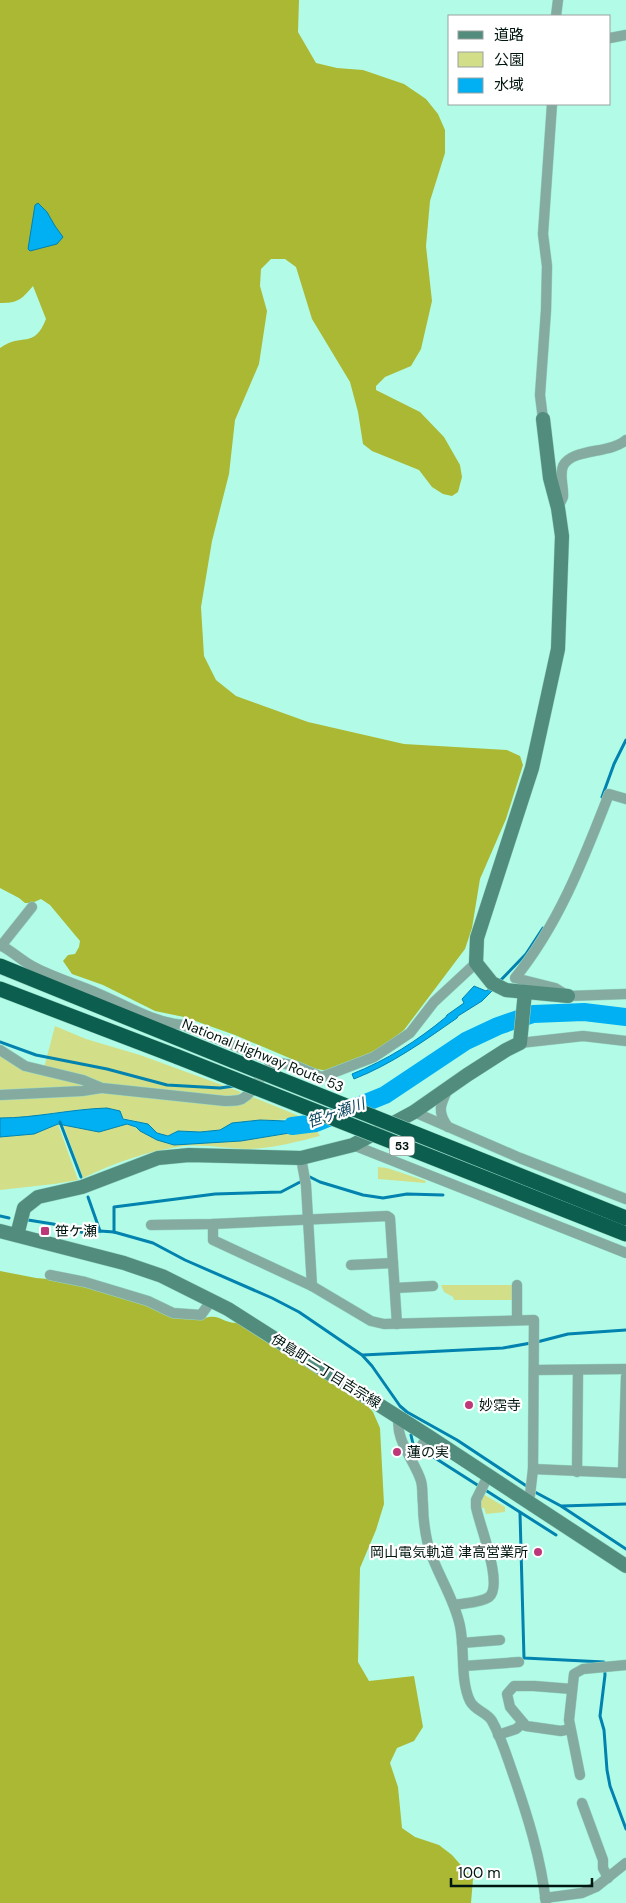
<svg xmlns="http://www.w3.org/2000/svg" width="626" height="1903" font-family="'DM Sans','Noto Sans JP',sans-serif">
<rect width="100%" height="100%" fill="#b2fce7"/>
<g fill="#d3de88">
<path d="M55 1026 86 1039 140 1055 241 1092 237 1096 225 1098 103 1085 44 1068Z"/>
<path d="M0 1054 81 1083V1088L0 1091Z"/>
<path d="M102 1091 241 1103 253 1097 304 1118 232 1123 220 1130 200 1132 178 1131 168 1136 157 1133 148 1124 84 1109 17 1118H0V1097Z"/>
<path d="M58 1124 78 1180 54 1184 0 1190V1137L34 1134Z"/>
<path d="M63 1124 99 1132 127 1124 174 1145 241 1141 316 1129 320 1136C296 1142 274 1148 249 1149 228 1149 205 1144 184 1146 148 1151 116 1162 83 1178Z"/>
<path d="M378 1167 387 1168 426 1181 425 1183 378 1179Z"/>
<path d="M441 1285H513V1300H454L453 1297 444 1292Z"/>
<path d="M483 1494 505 1507V1512L486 1514 484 1508H480L481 1498Z"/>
</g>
<g fill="#abb833">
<path d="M0 0H299L298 32 316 63 337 68 363 70 404 84 426 99 438 114 445 130V153L430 201 426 246 432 301 421 349 411 366 385 377 376 386V390L420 412 444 437 460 465 462 477 458 492 452 496 443 494 432 487 419 470 372 451 363 444 358 412 350 382 312 319 296 267 285 259H271L261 269 260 286 267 311 259 364 235 420 229 474 212 541 201 607 204 656 216 680 236 696 308 722 404 744 507 750 520 756 523 765 506 819 480 879 472 928 465 949 404 1030 373 1054 331 1072 313 1068 235 1035 184 1017 155 1011 103 985 72 974 63 961 68 955 75 954 79 947 80 941 50 905 41 899 32 903H25L19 898 0 888V348C22 332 34 350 46 319L33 286C21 300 18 303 0 303Z"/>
<path d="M0 1271 36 1278 59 1280 202 1319C221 1312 221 1324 239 1323L365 1403 373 1412 380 1428 384 1504 376 1530 360 1568 358 1662 369 1681 414 1676 423 1727 414 1741 397 1748 390 1763 398 1787 402 1828 415 1837 439 1845 452 1855 473 1879 471 1903H0Z"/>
</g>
<g fill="#01b0f3" stroke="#0182af">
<path d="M38 203 47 212 55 226 63 237 57 244 30 251 28 249 35 205Z"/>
<path d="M474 986 486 991 489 989 492 991 482 1001 458 1016 457 1018C424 1041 392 1064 354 1079L352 1074C387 1060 417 1041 446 1017L447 1015 464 1003 462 999Z"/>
<path d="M107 1108 120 1111 123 1119 148 1124 157 1133 168 1136 178 1131 200 1132 220 1130 232 1123 260 1120 286 1121 304 1118 326 1127 241 1141 174 1145 157 1140 140 1131 136 1127 127 1124 99 1132 58 1124 34 1134 0 1137V1118C36 1118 71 1109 107 1108Z"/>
</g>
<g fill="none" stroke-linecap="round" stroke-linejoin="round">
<g stroke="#0182af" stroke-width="3">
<path d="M602 797 614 764 626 740"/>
<path d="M498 983 526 954 543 928"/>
<path d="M0 1042 36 1055 107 1069 167 1085 220 1088 234 1086"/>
<path d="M60 1122 81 1177"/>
<path d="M308 1178 310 1177 320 1182 363 1195 383 1198 407 1194 443 1195"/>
<path d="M88 1197 100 1231"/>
<path d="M0 1216 9 1218"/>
<path d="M28 1220 53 1224 88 1234 100 1231 114 1232 153 1243 185 1260 272 1298 299 1312 362 1355 372 1366 400 1406 407 1412 457 1440 528 1487"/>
<path d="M114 1232V1207L215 1194 281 1192 302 1181"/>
<path d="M537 1342 568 1334 626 1330"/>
<path d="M363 1355 503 1348 531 1343"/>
<path d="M411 1435 413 1444 556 1535"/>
<path d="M533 1491 561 1506 626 1549"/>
<path d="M562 1506 626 1504"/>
<path d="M520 1513 524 1658 604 1662 605 1675 600 1716 604 1730 607 1770 610 1786 626 1829"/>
</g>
<path stroke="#01b0f3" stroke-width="18" d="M292 1126 316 1123 385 1095 466 1041 498 1026 533 1014 584 1012 626 1017"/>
<g stroke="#96d7c5" stroke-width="11">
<g id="street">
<path d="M556 16 558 0"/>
<path d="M610 38 626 35"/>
<path d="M543 419 540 395 546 310 547 266 543 234 552 104"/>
<path d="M558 508C559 504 562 500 563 497 564 487 559 476 563 466 572 448 610 454 626 440"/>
<path d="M626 799 609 794C584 858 559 924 515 978L555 988 568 996 626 994"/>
<path d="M0 945C12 951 21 960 32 966 52 977 76 984 97 993 126 1005 151 1022 183 1025L275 1062"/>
<path d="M1 946 32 907"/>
<path d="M520 1043 583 1036 626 1041"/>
<path d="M0 1050 25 1066 83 1080 102 1088 225 1101C230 1101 238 1101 242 1099 256 1091 262 1071 275 1062L296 1066 322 1077 374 1057 410 1033 434 1002 476 963"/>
<path d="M448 1089C440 1105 437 1112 448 1127"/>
<path d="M0 1095 82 1091 101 1088"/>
<path d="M414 1112 520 1158 626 1199"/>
<path d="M353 1145 626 1253"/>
<path d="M301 1158 306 1185 312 1286 371 1321 384 1324 534 1320 533 1469 530 1495 526 1501"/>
<path d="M213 1224V1240L312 1286"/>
<path d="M151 1225 213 1224 387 1216 390 1218 397 1324"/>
<path d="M351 1265 393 1263"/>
<path d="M50 1275 85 1282 148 1301 173 1313 201 1315 211 1301"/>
<path d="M517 1285V1320"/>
<path d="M395 1288 433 1286"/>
<path d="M534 1370 626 1369"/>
<path d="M399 1417C394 1439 415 1461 421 1481 423 1488 422 1496 423 1504 423 1517 425 1532 428 1545 436 1573 454 1597 460 1626 465 1649 460 1681 470 1701 475 1711 487 1712 492 1721 501 1737 506 1754 512 1771 527 1814 541 1858 546 1903"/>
<path d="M412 1460 428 1436"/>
<path d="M533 1469 626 1473"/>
<path d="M577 1472 578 1371"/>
<path d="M623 1473 626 1377"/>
<path d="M455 1605C464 1603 481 1603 489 1597 504 1585 479 1524 476 1507V1500L488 1476"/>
<path d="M462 1643 500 1640"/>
<path d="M464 1666 519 1662"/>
<path d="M570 1729 561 1731 526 1726 510 1707 507 1694 514 1686H534L572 1689"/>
<path d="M498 1735 516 1729 523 1723"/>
<path d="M580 1775 569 1720 574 1674 583 1669 626 1665"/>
<path d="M582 1803 603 1860V1868L608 1878"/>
<path d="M545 1898 582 1893 596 1887 626 1863"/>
</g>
</g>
<g stroke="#96d7c5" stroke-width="15">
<g id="secondary">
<path d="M543 419 550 478 558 508 562 536 558 649 532 768 477 938 476 963 492 983 506 990 568 996"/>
<path d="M0 1231 124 1263 162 1276 228 1309 428 1436 626 1566"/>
<path d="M17 1235 24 1208 38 1197 82 1187 158 1158 189 1155 301 1158 353 1145 414 1112 467 1075 506 1050 520 1043 525 992"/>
</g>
</g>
<g stroke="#96d7c5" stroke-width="16">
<g id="highway">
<path d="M0 966 234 1061"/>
<path d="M0 989 178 1057"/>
</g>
</g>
<use href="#street" stroke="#85aba0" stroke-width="10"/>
<use href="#secondary" stroke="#518c7c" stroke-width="14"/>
<use href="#highway" stroke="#0c5e4e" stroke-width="15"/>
<g stroke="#96d7c5" stroke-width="16" stroke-linecap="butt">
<g id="highway-bridge">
<path d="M178 1057 626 1234"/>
<path d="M234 1061 626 1218"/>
</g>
</g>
<use href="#highway-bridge" stroke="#0c5e4e" stroke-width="15"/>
</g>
<g fill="#be3778" stroke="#fff" stroke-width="2">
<rect x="40" y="1226" width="10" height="10" rx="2.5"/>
<circle cx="469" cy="1405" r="5"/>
<circle cx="397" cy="1452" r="5"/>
<circle cx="538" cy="1552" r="5"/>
</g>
<g text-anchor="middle" stroke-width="4.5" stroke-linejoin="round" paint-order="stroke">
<rect fill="#fff" stroke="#4c5c58" stroke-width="1" x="389.5" y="1136.5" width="25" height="19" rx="4"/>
<g font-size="12" font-weight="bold" fill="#001610">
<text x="402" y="1150">53</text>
</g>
<g font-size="14" fill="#001610" stroke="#fff">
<text transform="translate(263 1055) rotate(22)" y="5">National Highway Route 53</text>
<text transform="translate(326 1371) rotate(32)" y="5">伊島町二丁目吉宗線</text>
</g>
<g font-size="14" fill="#001610" stroke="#fff" text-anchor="start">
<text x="55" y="1236">笹ケ瀬</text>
<text x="479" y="1410">妙霑寺</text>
<text x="407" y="1457">蓮の実</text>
<text x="528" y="1557" text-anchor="end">岡山電気軌道 津高営業所</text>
</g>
<g font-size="15" font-style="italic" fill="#0d4661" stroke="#fff">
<text transform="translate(336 1113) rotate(-19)" y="5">笹ヶ瀬川</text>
</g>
</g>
<rect x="448" y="15" width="162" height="90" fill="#ffffff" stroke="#99a29f"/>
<rect x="458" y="31" width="25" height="8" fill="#518c7c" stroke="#99a29f"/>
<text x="494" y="40" font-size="15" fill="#001610">道路</text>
<rect x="458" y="52" width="25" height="15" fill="#d3de88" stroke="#99a29f"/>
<text x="494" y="65" font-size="15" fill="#001610">公園</text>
<rect x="458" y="78" width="25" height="15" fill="#01b0f3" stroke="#99a29f"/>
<text x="494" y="90" font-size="15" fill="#001610">水域</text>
<path d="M451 1878v8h141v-8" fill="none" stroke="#001610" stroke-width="2.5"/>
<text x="458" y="1878" font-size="15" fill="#001610" stroke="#ffffff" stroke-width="4" paint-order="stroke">100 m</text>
</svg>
